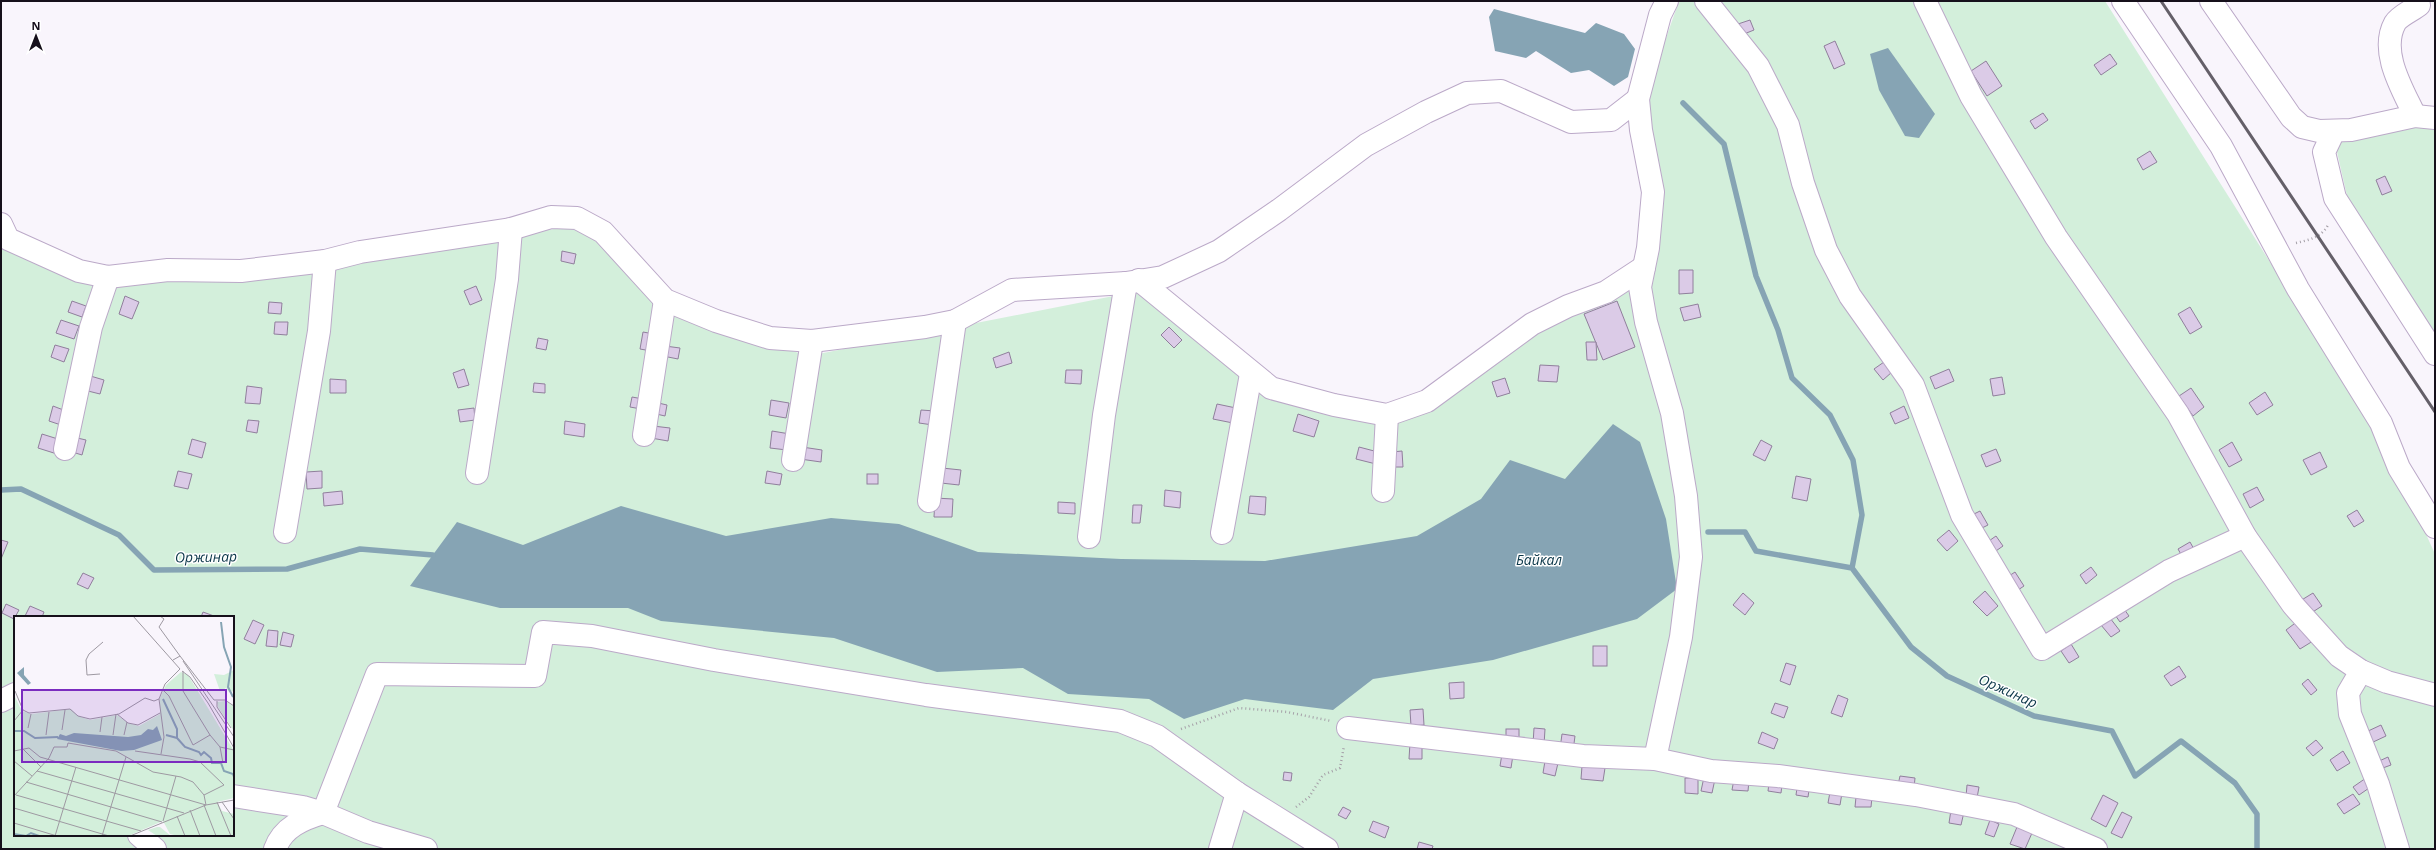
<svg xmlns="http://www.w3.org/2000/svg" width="2436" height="850" font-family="'Open Sans',sans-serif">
<rect width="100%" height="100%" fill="#f9f5fc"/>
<g fill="#d3efdb" fill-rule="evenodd">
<path d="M1679 1H2105L2385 444 2435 554V849H1V245L105 286 316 265 580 225 665 309 808 356 1139 291 1263 394 1402 420 1531 329 1653 281 1664 195 1646 95ZM15 617H233V835H15Z"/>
<path d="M2428 123 2435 127V338L2409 300 2347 196 2335 143Z"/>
</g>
<g fill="#86a4b4">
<path d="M1494 9 1585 33 1596 23 1624 34 1635 49 1628 77 1614 86 1589 70 1571 73 1536 51 1526 58 1495 51 1489 17Z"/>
<path d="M1888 48 1935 114 1919 138 1905 136 1879 90 1870 54Z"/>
<path d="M1613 424 1640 442 1666 519 1677 589 1637 619 1493 660 1373 679 1333 710 1245 699 1184 719 1149 699 1068 694 1023 668 937 672 834 638 661 621 628 608H500L410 586 457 522 523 545 621 506 726 536 831 518 899 524 978 552 1121 559 1265 561 1417 536 1481 499 1510 460 1565 479Z"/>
</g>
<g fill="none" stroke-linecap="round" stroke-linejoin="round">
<g stroke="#86a4b4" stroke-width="5.5">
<path d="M1683 103 1724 144 1756 276 1778 330 1792 378 1830 415 1853 460 1862 515 1852 568"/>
<path d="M1 490 21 489 119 535 154 570 287 569 360 549 433 555"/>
<path d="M1708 532H1745L1756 551 1852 568 1911 647 1947 676 2034 716 2112 731 2135 776 2181 741 2235 783 2257 814V849"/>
</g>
</g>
<g fill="#dbcbe7" stroke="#907f9c">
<path d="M1750 20 1754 30 1739 36 1735 25Z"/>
<path d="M1835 41 1845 64 1834 69 1824 46Z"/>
<path d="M2110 54 2117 64 2101 75 2094 65Z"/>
<path d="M1986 61 2002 86 1987 96 1971 71Z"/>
<path d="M2043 113 2048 120 2035 129 2030 121Z"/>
<path d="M2150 151 2157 162 2143 170 2137 159Z"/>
<path d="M2385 176 2392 191 2382 195 2376 180Z"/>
<path d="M562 251 576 254 574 264 561 261Z"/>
<path d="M1679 270H1693V293L1679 294Z"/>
<path d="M476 286 482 300 470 305 464 291Z"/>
<path d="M125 296 139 302 132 319 119 314Z"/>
<path d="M72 301 86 306 82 317 68 312Z"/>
<path d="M1617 301 1635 347 1603 360 1584 314Z"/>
<path d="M269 302 282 303 281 314 268 313Z"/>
<path d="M1698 304 1701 317 1684 321 1680 308Z"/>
<path d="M2190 307 2202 327 2190 334 2178 314Z"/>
<path d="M61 320 79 326 74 339 56 333Z"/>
<path d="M275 322H288L287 335 274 334Z"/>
<path d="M1169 327 1182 340 1174 348 1161 335Z"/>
<path d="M643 332 654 334 651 351 640 349Z"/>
<path d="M538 338 548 340 546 350 536 348Z"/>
<path d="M1586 342H1596L1597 360H1587Z"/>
<path d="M55 345 69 349 64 362 51 357Z"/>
<path d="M665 346 680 348 678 359 663 356Z"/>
<path d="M1009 352 1012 363 996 368 993 358Z"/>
<path d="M1884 362 1892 372 1883 380 1874 369Z"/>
<path d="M1540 365 1559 366 1557 382 1538 381Z"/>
<path d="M464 369 469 385 458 388 453 373Z"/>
<path d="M1949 369 1954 381 1935 389 1930 377Z"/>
<path d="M1066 370H1082L1081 384 1065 383Z"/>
<path d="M87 375 104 380 100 394 84 390Z"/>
<path d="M2002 377 2005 394 1993 396 1990 379Z"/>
<path d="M1505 378 1510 393 1497 397 1492 382Z"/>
<path d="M330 379 346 380V393H330Z"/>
<path d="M534 383 545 384V393L533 392Z"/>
<path d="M247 386 262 388 260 404 245 403Z"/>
<path d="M2191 388 2204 407 2193 416 2179 396Z"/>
<path d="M2265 392 2273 405 2257 415 2249 403Z"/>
<path d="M632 397 643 399 641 409 630 407Z"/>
<path d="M771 400 789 403 786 418 769 415Z"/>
<path d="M654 402 667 405 665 416 652 413Z"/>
<path d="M1217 404 1236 408 1233 423 1213 419Z"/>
<path d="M53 406 66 411 61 425 49 421Z"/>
<path d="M1904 406 1909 418 1895 424 1890 413Z"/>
<path d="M474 408 475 420 460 422 458 410Z"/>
<path d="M921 410 935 411 933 425 919 423Z"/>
<path d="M1298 414 1319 421 1314 437 1293 431Z"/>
<path d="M248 420 259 421 257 433 246 431Z"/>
<path d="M565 421 585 424 584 437 564 434Z"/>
<path d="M653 426 670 428 668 441 651 438Z"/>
<path d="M772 431 790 434 787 450 770 448Z"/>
<path d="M42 434 61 440 57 454 38 448Z"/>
<path d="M73 437 86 440 82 455 69 451Z"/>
<path d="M192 439 206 443 202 458 188 454Z"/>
<path d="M1761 440 1772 446 1765 461 1753 455Z"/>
<path d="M2232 442 2242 460 2229 467 2219 450Z"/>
<path d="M802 447 822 450 821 462 800 459Z"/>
<path d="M1359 447 1378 452 1376 464 1356 459Z"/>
<path d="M1996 449 2001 461 1986 467 1981 455Z"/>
<path d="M1402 451 1403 467H1393L1392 452Z"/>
<path d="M2320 452 2327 467 2311 475 2303 460Z"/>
<path d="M942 468 961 470 959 485 941 483Z"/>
<path d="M178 471 192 474 188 489 174 486Z"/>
<path d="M322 471V488L307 489 306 472Z"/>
<path d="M767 471 782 474 780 485 765 483Z"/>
<rect x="867" y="474" width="11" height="10"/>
<path d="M1796 476 1811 479 1807 501 1792 498Z"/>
<path d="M2257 487 2264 500 2250 508 2243 494Z"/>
<path d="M1165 490 1181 492 1180 508 1164 506Z"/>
<path d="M342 491 343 504 324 506 323 493Z"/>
<path d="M1250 496 1266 497 1265 515 1248 513Z"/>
<path d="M935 498 953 499 952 517H934Z"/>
<path d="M1058 502 1075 503V514L1058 513Z"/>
<path d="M1133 505H1142L1140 523H1132Z"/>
<path d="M2357 510 2364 521 2354 527 2347 516Z"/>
<path d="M1980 511 1988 525 1978 530 1970 516Z"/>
<path d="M1949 530 1958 541 1947 551 1937 540Z"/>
<path d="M1996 536 2003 546 1993 553 1986 543Z"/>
<path d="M1 540 8 542 1 559Z"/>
<path d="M2190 542 2195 551 2183 558 2178 549Z"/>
<path d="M2091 567 2097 575 2086 584 2080 575Z"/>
<path d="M2015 572 2024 586 2015 592 2006 578Z"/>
<path d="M83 573 94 578 88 589 77 584Z"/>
<path d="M1985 591 1998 606 1987 616 1973 602Z"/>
<path d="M1743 593 1754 603 1745 615 1733 605Z"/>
<path d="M2313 593 2322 606 2308 615 2300 601Z"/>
<path d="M6 604 19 610 14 619 2 613Z"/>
<path d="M30 606 44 612 42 617 25 616Z"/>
<path d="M2124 609 2129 616 2120 622 2115 615Z"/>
<path d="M203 612 214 616V617H201Z"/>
<path d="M2110 618 2120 631 2111 637 2101 625Z"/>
<path d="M253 620 264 625 255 644 244 639Z"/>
<path d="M2298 621 2313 641 2300 649 2286 630Z"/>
<path d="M268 630 278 631 277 647 266 646Z"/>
<path d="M283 632 294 635 291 647 280 645Z"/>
<path d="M2071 644 2079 657 2069 663 2061 651Z"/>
<rect x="1593" y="646" width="14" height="20"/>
<path d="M1786 663 1796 666 1790 685 1780 681Z"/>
<path d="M2179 666 2186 677 2171 686 2164 676Z"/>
<path d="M2308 679 2317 690 2311 695 2302 684Z"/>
<path d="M1464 682V698L1450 699 1449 683Z"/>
<path d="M1838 695 1848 699 1842 717 1831 713Z"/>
<path d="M1775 703 1788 707 1784 718 1771 713Z"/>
<path d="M1423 709 1424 725 1411 726 1410 710Z"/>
<path d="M2381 725 2386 736 2371 743 2366 732Z"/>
<path d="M1534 728 1545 729 1544 745 1533 744Z"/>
<rect x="1506" y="729" width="13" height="11"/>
<path d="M1762 732 1778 739 1774 749 1758 743Z"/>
<path d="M1562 734 1575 736 1573 751 1560 749Z"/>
<path d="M2316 740 2323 748 2313 756 2306 748Z"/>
<path d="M1410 743 1422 744V759H1409Z"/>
<path d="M2343 751 2350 763 2337 771 2330 760Z"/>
<path d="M1502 754 1513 755 1511 768 1500 766Z"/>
<path d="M2388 757 2391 765 2380 769 2377 762Z"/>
<path d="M1545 761 1558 763 1555 776 1543 773Z"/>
<path d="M1582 766 1605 768 1603 781 1581 779Z"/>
<path d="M1284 772 1292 773 1291 781 1283 780Z"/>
<path d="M1900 776 1915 778 1914 788 1898 785Z"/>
<path d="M1704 777 1715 779 1712 793 1701 791Z"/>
<path d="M1685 778H1698V794L1685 793Z"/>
<path d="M2366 778 2372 786 2359 795 2353 787Z"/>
<path d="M1734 779 1749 780 1748 791 1732 790Z"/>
<path d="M1769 783 1782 785 1781 793 1768 791Z"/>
<path d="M1967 785 1979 787 1977 798 1966 797Z"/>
<path d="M1797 788 1809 790 1808 797 1796 795Z"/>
<path d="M1830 792 1842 793 1840 805 1828 803Z"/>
<path d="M2353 794 2360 804 2344 814 2337 804Z"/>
<path d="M2103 795 2118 803 2106 827 2091 819Z"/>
<path d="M1856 797H1872L1871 807H1855Z"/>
<path d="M1343 807 1351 811 1346 819 1338 815Z"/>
<path d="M1951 810 1964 812 1961 825 1949 823Z"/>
<path d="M2122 812 2132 817 2122 838 2111 833Z"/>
<path d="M1990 820 1999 824 1994 837 1985 834Z"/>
<path d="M1373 821 1389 827 1385 838 1369 831Z"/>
<path d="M2017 827 2032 833 2025 849 2010 844Z"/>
<path d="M1419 842 1433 846 1432 849H1417Z"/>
</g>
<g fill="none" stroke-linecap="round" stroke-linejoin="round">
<g stroke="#bba9c8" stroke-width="24">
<g id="minor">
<path d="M1706 1 1758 66 1788 125 1803 183 1826 250 1850 296 1913 385 1962 515 2042 649 2169 571 2245 536"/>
<path d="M1925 1 1971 96 2056 237 2178 414 2245 536 2293 605 2339 656 2361 671 2387 682 2435 695"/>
<path d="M2123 1 2221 146 2298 289 2381 423 2399 468 2435 527"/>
<path d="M2211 1 2291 117 2302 127 2319 131 2351 130 2415 116 2435 118"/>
<path d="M2415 116C2403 90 2379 52 2395 23 2399 16 2413 10 2419 5"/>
<path d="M2334 131 2324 152 2335 198 2435 354"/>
<path d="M1 224 8 239 79 271 108 277 168 270 241 271 325 261 360 252 511 229 551 217 577 218 603 232 665 300 716 321 770 338 812 341 925 327 955 321 1012 290 1126 283 1163 277 1219 251 1279 210 1366 145 1426 112 1467 93 1501 91 1571 122 1611 120 1638 99"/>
<path d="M1139 280 1271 388 1334 405 1387 415 1427 401 1532 324 1568 306 1606 292 1644 267"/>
<path d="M644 435 665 300"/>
<path d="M65 449 91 327 108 277"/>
<path d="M793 460 812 341"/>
<path d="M477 473 507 279 511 229"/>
<path d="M1383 491 1387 415"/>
<path d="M929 501 955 321"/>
<path d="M285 532 319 331 325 261"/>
<path d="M1222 533 1251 374"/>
<path d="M1089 537 1104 415 1126 283"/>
<path d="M2361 671 2348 693 2350 714 2378 784 2398 849"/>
<path d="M1 701 15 694"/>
<path d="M1348 728 1583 756 1655 759 1711 771 1778 776 1916 795 2014 814 2096 849"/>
<path d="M1655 759 1681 637 1691 557 1686 496 1672 413 1646 322 1640 287 1648 248 1653 192 1641 130 1638 99 1660 15 1667 1"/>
<path d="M233 796 303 807 323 813 368 832 426 849"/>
<path d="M139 835 155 849"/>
<path d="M275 849C283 827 303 819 323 813L377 674 535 676 543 632 592 636 714 660 926 695 1120 721 1157 736 1237 793 1327 849"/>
<path d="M1220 849 1237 793"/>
</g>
</g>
<g stroke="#a5a0a8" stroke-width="2.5" stroke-dasharray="1 3" stroke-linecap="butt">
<path d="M2296 243C2309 240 2322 237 2328 225"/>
<path d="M1181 729 1239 708 1287 712 1331 721"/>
<path d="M1296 807 1309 797 1323 775 1340 768 1344 746"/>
</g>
<use href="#minor" stroke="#fff" stroke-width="22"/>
<path stroke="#656069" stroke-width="3" d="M2161 1 2435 412"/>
</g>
<g text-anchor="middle" stroke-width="3" stroke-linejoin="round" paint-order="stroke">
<g font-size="14" font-style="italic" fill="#0b3749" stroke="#fff">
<text transform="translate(206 557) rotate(-1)" y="5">Оржинар</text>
<text x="1539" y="565">Байкал</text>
<text transform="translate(2008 691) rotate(24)" y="5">Оржинар</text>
</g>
</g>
<g transform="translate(14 616)">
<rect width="220" height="220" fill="#f9f5fc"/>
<path d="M220 54V75L215 76 212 72 206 75 200 58 210 59ZM167 56 174 59 220 135V182L203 186 208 195 220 198V220H164L156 218 149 205 114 220H0V79L8 95 17 98 57 93 64 100 76 104 103 99 114 107 125 110 146 98V82L152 69ZM211 85 220 90V115L204 91 203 86ZM143 211H146L157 220H143L134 214Z" fill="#d3efdb"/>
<path d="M10 51V59L17 67 14 69 3 57ZM143 110 148 124 120 134 107 135 43 123 46 118 52 120 60 117 114 121 127 119 134 113 139 114Z" fill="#86a4b4"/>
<path fill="none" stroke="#86a4b4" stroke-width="2" d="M207 6 210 31 217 51 214 71 219 81M149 83 163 113V122M0 115H10L21 122 44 121M152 119 163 122 171 131 185 136 187 139 190 136 197 142 198 147H207L210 155 219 158 220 161M0 218 12 220 17 217 25 220"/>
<path fill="none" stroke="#9e99a2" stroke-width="1" d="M119 0 166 53 151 68 145 83 150 121 147 138M146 0 150 3 145 11 166 40 159 44M166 40 200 84H211L220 90M169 45 220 121M168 55 176 61 194 87 220 132M169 55V75L196 119 206 131 220 134M86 58 73 59 72 44 75 38 89 26M148 73 155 80 179 129 196 119M1 75 9 94 15 97 56 93 64 100 76 103 105 98 131 82 140 85 145 83M203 85V91L217 112M103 98 114 107 124 109 146 97M0 105 9 94M14 112 17 98M48 114 51 94M86 116 88 101M32 119 35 96M99 119 102 98M110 119 113 106M206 131 209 147M9 133 27 151M0 135 15 132 26 141 192 189 220 184M0 145 18 160M23 155 170 197M12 166 148 206M2 179 127 215M0 180 35 142 40 131H53L54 127 102 135 139 156 167 161 179 166 190 179M203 186 217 220M208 186 220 203M190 189 202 220M0 192 95 220M176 194 186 220M163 200 171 220M149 205 162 160M0 207 43 220M41 220 62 151M88 220 112 141M116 220 192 189 190 179 210 169 186 146 176 143 121 135"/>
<path fill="#7b2cbf" fill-opacity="0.15" stroke="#7b2cbf" stroke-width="2" d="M8 74H212V146H8Z"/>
<rect width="220" height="220" fill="none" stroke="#16101b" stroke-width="2"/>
</g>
<rect width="2436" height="850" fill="none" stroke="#16101b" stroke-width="4"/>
<g transform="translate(36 36)" stroke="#ffffff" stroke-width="3" paint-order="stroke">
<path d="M0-3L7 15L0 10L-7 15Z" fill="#16101b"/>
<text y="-6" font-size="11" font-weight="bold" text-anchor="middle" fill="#16101b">N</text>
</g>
</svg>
